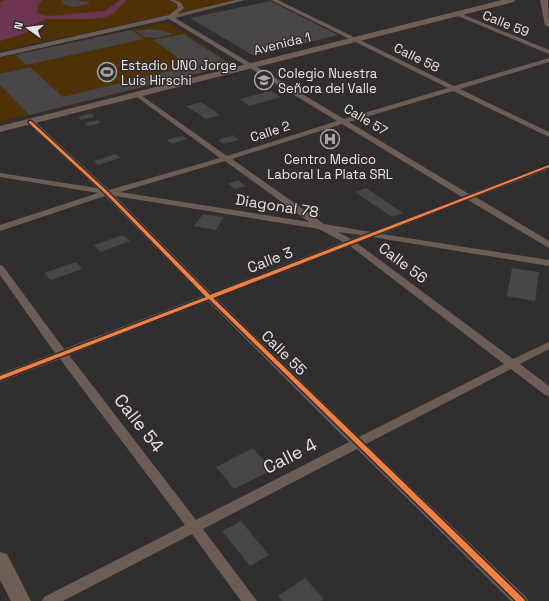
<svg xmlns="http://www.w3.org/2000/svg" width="549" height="601" font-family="'Space Grotesk',sans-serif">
<rect width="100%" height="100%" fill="#302e2e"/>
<g fill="#4e3106">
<path d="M0 0H233L202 8 0 51Z"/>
<path d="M167 22 234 65 0 122V58Z"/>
</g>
<path fill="#6e3551" d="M5 0H42L37 6V13L48 16 105 11 120 0H127L112 14 103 18 91 19H46L29 27 28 32 0 41V3Z"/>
<g fill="#484647">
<path d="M63 0H76L91 2 87 4 74 7 62 4 61 1Z"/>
<path d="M270 1 338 35 254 56 190 18Z"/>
<path d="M148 29 161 30 173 34 157 38 144 37 136 31Z"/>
<path d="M131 30 144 39 26 65 15 55Z"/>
<path d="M183 34 232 65 29 115 0 85V74L30 67 63 97 190 66 153 40Z"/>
<path d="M271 91 281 97 249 106 240 99Z"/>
<path d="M201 102 220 115 206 119 186 106Z"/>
<path d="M91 113 94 117 81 120 78 117Z"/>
<path d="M98 120 101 123 88 126 85 123Z"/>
<path d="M233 135 239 140 223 144 218 140Z"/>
<path d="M183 136 187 139 172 144 167 140Z"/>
<path d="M116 154 120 158 98 165 94 161Z"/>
<path d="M238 180 246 186 235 189 228 184Z"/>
<path d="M366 188 403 213 392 217 355 192Z"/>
<path d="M203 214 224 217 216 230 194 226Z"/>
<path d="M123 235 130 241 101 252 94 245Z"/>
<path d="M76 262 82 269 51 280 44 273Z"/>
<path d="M512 268 539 272 535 301 507 296Z"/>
<path d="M253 448 272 470 234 489 216 467Z"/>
<path d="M241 521 269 555 250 566 222 531Z"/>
<path d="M305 578 324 599 321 601H282L278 596Z"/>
</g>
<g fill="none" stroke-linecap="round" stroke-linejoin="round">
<g fill="#6b5d56" fill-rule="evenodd">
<path d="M170 0C178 0 181 1 184 8L177 14 235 0H245L175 18 344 119 448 88 271 0H278L454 86 549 58V62L460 89 549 132V137L453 91 349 122 469 194 549 164V169L476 197 549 241V248L468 200 382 234 549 260V266L372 237 357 243 513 359 549 342V349L520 364 549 386V396L545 395 511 369 366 444 526 597 528 601H511L357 449 203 529 257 601H241L192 534 63 601H42L44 597 185 525 60 359 0 382V374L55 353 0 275V265L3 266 64 349 203 296 105 196 0 231V225L98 193 0 177V173L97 188 26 122 30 120H33L109 190 220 158 134 95V93H138L227 156 337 121 169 19 0 57V53L169 15 178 8 177 4ZM342 124 462 197 371 232 324 224 232 159ZM225 161 309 222 120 192ZM115 196 319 229 343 242 211 293ZM338 232 361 235 351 239ZM350 246 504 364 359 437 216 298ZM208 301 349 442 196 520 69 355Z"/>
<path d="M453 12H457L549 50V54L453 14Z"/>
</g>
<g fill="#6f5e55" fill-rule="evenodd">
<path d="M502 0H515L514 2 0 132V126Z"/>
<path d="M540 0H548L549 27 545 25Z"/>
<path d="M0 552 7 554 31 601H11L0 580Z"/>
</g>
<g stroke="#312d2d" stroke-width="3">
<path id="cycleway" d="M29 121H31L108 192 210 295 549 165V167L213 298 524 599 525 601H516L209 299 0 380V376L206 297 106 194 29 123Z"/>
</g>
<use href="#cycleway" fill="#f27e40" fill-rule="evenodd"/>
</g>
<defs>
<g id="stadium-ring" transform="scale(1)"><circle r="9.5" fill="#312d2d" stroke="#a7a5a4" stroke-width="1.5"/><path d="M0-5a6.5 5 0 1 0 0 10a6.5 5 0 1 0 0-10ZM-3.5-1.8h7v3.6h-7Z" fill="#a7a5a4"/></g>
<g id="school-ring" transform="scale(1)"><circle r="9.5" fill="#312d2d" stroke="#a7a5a4" stroke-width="1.5"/><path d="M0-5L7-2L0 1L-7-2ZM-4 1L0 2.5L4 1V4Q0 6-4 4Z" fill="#a7a5a4"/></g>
<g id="hospital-ring" transform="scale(1)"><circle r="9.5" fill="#312d2d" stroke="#a7a5a4" stroke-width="1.5"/><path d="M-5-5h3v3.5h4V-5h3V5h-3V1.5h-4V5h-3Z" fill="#a7a5a4"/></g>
</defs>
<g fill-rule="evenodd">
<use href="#stadium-ring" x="107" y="72"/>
<use href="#school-ring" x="264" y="80"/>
<use href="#hospital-ring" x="330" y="139"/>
</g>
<g text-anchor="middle" stroke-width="3" stroke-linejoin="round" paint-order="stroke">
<g font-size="13" fill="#e7e5e4" stroke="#312d2d">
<text transform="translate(506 23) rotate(22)" y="5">Calle 59</text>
<text transform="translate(282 43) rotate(-14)" y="5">Avenida 1</text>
<text transform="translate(417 57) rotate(26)" y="5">Calle 58</text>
<text transform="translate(366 119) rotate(31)" y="5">Calle 57</text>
<text transform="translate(270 131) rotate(-18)" y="5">Calle 2</text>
</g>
<g font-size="13" fill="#e7e5e4" stroke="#312d2d" text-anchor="start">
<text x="121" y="70">Estadio UNO Jorge<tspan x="121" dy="15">Luis Hirschi</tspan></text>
<text x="278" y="78">Colegio Nuestra<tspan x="278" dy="15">Señora del Valle</tspan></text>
<text x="330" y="164" text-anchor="middle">Centro Medico<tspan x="330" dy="15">Laboral La Plata SRL</tspan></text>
</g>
<g font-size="15" fill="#e7e5e4" stroke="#312d2d">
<text transform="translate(277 206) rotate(9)" y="5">Diagonal 78</text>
<text transform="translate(270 260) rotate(-21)" y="5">Calle 3</text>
<text transform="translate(403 263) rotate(37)" y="5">Calle 56</text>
<text transform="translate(284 353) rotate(45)" y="5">Calle 55</text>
</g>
<g font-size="18" fill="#e7e5e4" stroke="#312d2d">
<text transform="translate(139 423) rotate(52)" y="6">Calle 54</text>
<text transform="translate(290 456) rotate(-27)" y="6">Calle 4</text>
</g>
</g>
<g transform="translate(28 28) rotate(284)" stroke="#312d2d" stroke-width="3" paint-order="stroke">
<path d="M0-3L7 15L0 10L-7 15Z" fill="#e7e5e4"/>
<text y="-6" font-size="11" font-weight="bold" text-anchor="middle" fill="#e7e5e4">N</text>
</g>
</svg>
